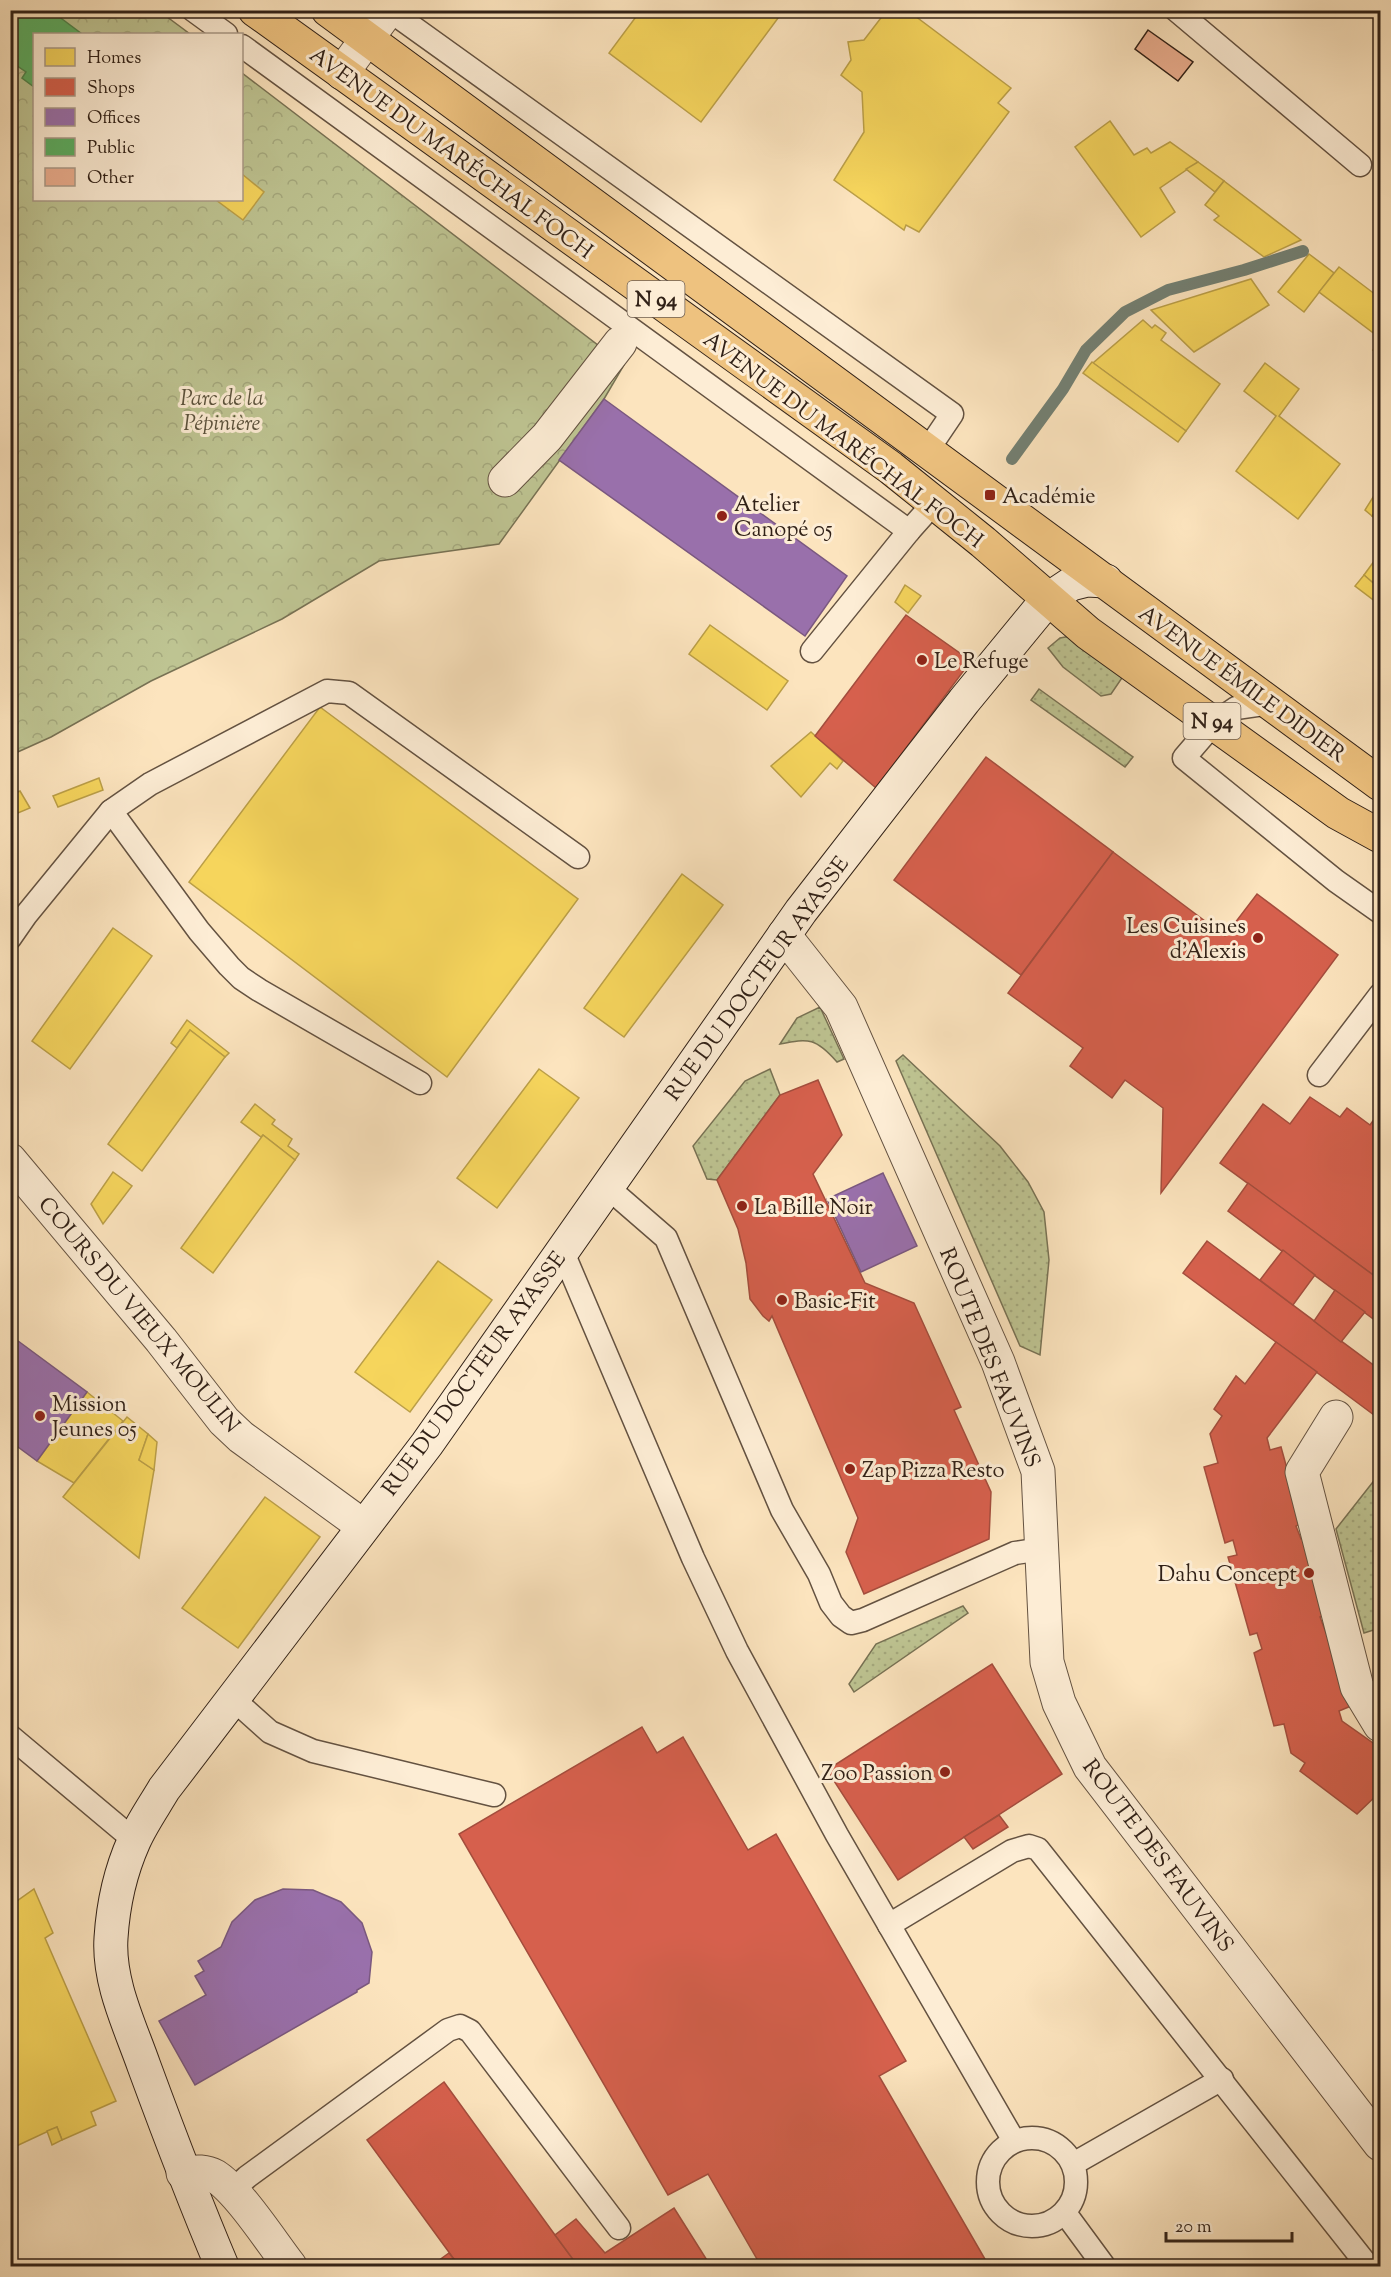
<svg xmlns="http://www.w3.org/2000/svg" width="1391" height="2277" font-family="'Sorts Mill Goudy',serif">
<defs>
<pattern id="grass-dots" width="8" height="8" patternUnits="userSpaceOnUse" patternTransform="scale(1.5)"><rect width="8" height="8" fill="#bec492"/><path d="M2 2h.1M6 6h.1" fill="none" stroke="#a4a87d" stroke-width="1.8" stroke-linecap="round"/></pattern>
<pattern id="park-crowns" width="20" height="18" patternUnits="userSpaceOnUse" patternTransform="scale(1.5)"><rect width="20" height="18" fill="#bec492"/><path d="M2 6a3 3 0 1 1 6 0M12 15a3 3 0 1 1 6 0" fill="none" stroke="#a4a87d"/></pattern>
</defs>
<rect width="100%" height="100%" fill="#fce4be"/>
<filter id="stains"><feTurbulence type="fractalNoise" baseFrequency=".00333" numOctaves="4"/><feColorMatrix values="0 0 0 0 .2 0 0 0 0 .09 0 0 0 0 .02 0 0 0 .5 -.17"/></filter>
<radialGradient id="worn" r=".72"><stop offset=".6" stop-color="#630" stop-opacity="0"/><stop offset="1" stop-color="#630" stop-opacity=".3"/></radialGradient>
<g fill="url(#grass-dots)" stroke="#787254" stroke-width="1.5">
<path d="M1071 636 1126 672 1111 694 1101 696 1063 667 1048 648 1060 638Z"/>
<path d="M1039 689 1133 757 1125 767 1031 700Z"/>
<path d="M820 1007 844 1059 837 1062C816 1038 809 1038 780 1044L797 1018Z"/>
<path d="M903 1055 1000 1146 1028 1182 1044 1212 1049 1260 1040 1355 1020 1346 896 1061Z"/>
<path d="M770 1069 780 1095 717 1180 707 1179 693 1146 745 1081Z"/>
<path d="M1380 1473V1628L1364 1633 1336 1529Z"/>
<path d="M963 1606 968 1613 854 1692 849 1684 876 1644Z"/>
</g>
<path fill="url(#park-crowns)" stroke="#787254" stroke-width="1.5" d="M10 11H159L190 34H34V200H242V73L624 365 604 399 499 544 379 561 282 619 151 681 51 737 11 755Z"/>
<g fill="#f6d55c" stroke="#bb9f47" stroke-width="1.5">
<path d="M641 10H784L701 122 609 53Z"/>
<path d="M887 10H907L1011 88 998 103 1009 112 919 232 906 225 904 230 834 180 864 132 862 92 841 75 851 60 848 42 864 40Z"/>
<path d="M1110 121 1134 155 1147 148 1151 153 1170 142 1198 162 1160 188 1175 212 1141 237 1075 147Z"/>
<path d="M1198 162 1224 181 1215 192 1186 169Z"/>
<path d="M242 174 264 192 243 220 216 200H242Z"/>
<path d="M1224 181 1301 240 1264 257 1214 220 1219 216 1205 205Z"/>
<path d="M1309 254 1334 273 1304 312 1278 292Z"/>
<path d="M1339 267 1380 298V338L1319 292Z"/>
<path d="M1251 279 1269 305 1194 352 1151 310Z"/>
<path d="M1143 320 1152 328 1155 325 1166 333 1161 340 1220 384 1186 431 1093 363Z"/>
<path d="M1380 341V355L1373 350Z"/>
<path d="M1092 362 1186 431 1178 442 1083 373Z"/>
<path d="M1265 363 1299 389 1279 416 1340 464 1298 519 1236 471 1276 416 1244 391Z"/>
<path d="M1380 486V505L1372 516 1365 510Z"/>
<path d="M1380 505V522L1372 516Z"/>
<path d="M1380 553V589L1364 575Z"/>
<path d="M1364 575 1380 589V605L1355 586Z"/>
<path d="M905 585 921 596 908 613 895 602Z"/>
<path d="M710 625 788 681 767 710 689 654Z"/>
<path d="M320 707 578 899 447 1077 189 882Z"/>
<path d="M811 732 843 761 837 769 830 763 801 797 771 766Z"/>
<path d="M99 778 103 790 58 807 53 796Z"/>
<path d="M20 791 30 808 13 815 10 808V795Z"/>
<path d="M682 874 723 905 624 1037 584 1008Z"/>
<path d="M113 928 152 956 70 1069 32 1041Z"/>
<path d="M187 1020 229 1053 225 1057 190 1030 177 1048 171 1043Z"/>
<path d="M190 1030 225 1057 142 1171 108 1144Z"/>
<path d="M539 1069 579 1098 497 1208 457 1178Z"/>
<path d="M255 1104 275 1120 272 1124 292 1139 288 1146 299 1154 295 1160 263 1135 261 1137 241 1122Z"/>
<path d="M263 1135 295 1160 213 1273 181 1248Z"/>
<path d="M113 1172 132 1186 103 1224 91 1204Z"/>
<path d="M438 1261 492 1300 410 1412 355 1372Z"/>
<path d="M87 1392 123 1421 74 1483 37 1461Z"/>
<path d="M127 1417 148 1434 139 1460 154 1470 139 1558 63 1497Z"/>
<path d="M148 1434 157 1442 154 1470 139 1460Z"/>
<path d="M265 1497 320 1537 238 1648 182 1608Z"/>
<path d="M34 1889 53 1933 45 1938 116 2101 91 2112 96 2125 62 2140 57 2127 10 2149V2083L16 2081 10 2067V1906Z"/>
<path d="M57 2127 62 2140 52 2145 47 2131Z"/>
</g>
<g fill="#d6604d" stroke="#a44d3d" stroke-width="1.5">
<path d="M906 615 971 661 876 788 815 736Z"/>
<path d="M986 757 1113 852 1021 975 894 880Z"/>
<path d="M1113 852 1225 936 1257 894 1338 955 1161 1193 1163 1108 1125 1080 1112 1098 1070 1066 1083 1048 1008 993Z"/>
<path d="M818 1080 842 1135 813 1174 865 1283 914 1303 961 1407 954 1410 991 1492 989 1539 864 1594 846 1552 858 1518 772 1316 769 1321 763 1316 750 1299 746 1263 738 1229 717 1180 780 1095Z"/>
<path d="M1310 1097 1340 1117 1347 1108 1370 1125 1380 1111V1280L1220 1163 1263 1104 1290 1124Z"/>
<path d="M1248 1183 1380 1280V1324L1228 1211Z"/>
<path d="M1207 1241 1380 1370V1406L1374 1415 1183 1273Z"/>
<path d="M1283 1250 1315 1275 1293 1305 1260 1280Z"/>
<path d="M1335 1290 1365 1312 1341 1342 1314 1321Z"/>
<path d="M1276 1342 1317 1372 1267 1438 1270 1450 1281 1447 1302 1523 1296 1526 1301 1539 1306 1538 1327 1614 1320 1617 1326 1633 1330 1631 1351 1706 1339 1711 1342 1721 1380 1748V1792L1357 1814 1300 1771 1305 1763 1291 1753 1284 1724 1274 1726 1254 1653 1262 1649 1257 1633 1250 1635 1228 1557 1237 1555 1233 1540 1225 1543 1204 1467 1218 1463 1210 1434 1222 1416 1214 1409 1236 1376 1245 1384Z"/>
<path d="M992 1664 1062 1774 898 1880 827 1770Z"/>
<path d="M642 1727 657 1753 683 1737 748 1850 776 1834 906 2061 879 2076 989 2266H761L708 2174 668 2195 459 1834Z"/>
<path d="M999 1815 1008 1827 973 1849 964 1837Z"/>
<path d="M444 2082 555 2235 578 2266H459L367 2140Z"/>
<path d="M674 2208 710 2265 708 2266H578L555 2235 576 2219 605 2253Z"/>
<path d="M449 2253 459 2266H431Z"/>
</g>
<g fill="#9970ab" stroke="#7a587f" stroke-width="1.5">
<path d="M604 399 847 576 805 636 559 460Z"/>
<path d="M883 1173 917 1246 861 1272 827 1199Z"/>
<path d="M10 1335 87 1392 37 1461 10 1441Z"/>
<path d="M283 1889 313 1890 341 1902 362 1923 372 1952 369 1983 357 1990V1992L195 2085 159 2021 206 1995 195 1976 204 1971 198 1961 221 1947 232 1922 255 1900Z"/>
</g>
<path fill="#5aae61" stroke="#4e844b" stroke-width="1.5" d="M10 10H50L82 34H34V87L22 78 26 72 10 61Z"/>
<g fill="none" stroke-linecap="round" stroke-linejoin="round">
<path stroke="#738073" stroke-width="12" d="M1012 459 1063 389 1086 350 1125 312 1168 290 1244 270 1303 251"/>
</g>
<path fill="#ebae8f" stroke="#312117" stroke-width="1.5" d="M1148 30 1193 62 1178 81 1135 49Z"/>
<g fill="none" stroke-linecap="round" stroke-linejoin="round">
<g stroke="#645241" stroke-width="25">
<g id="lane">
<path d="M193 10 226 34"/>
<path d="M389 10 952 414 927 451"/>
<path d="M1176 10 1360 165"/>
<path d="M242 46 909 531"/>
<path d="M812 651 909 531 934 503"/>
<path d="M1272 703 1236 708 1214 723 1184 758 1336 881 1380 912"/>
<path d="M111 811 199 931 229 966 241 978 259 990 420 1083"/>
<path d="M10 938 26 915 111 811 150 784 327 691 349 693 578 857"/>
<path d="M1319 1075 1380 995"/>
<path d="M606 1186 666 1238 782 1510 819 1574 831 1603 841 1616 851 1623 863 1620 1015 1553 1042 1549"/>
<path d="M562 1250 693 1558 737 1651 837 1835 1014 2141"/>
<path d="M232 1698 270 1732 313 1751 494 1795"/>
<path d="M10 1736 134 1840"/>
<path d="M889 1925 1012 1851 1029 1846 1038 1849 1368 2266"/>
<circle cx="1032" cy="2182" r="44"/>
<path d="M1073 2164 1222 2079"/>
<path d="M232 2191 247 2177 448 2030 460 2026 470 2031 619 2228"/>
<path d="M1065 2213 1104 2266"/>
</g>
</g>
<g stroke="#645241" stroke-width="35">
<g id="street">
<path d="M342 73 388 10"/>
<path d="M505 480 547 437 620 343"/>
<path d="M784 935 841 1007 998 1362 1038 1471 1047 1662 1059 1703 1090 1767 1380 2144"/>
<path d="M10 1160 161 1340 224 1421 241 1437 363 1526"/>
<path d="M1336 1417 1302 1472 1357 1687 1380 1725"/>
<path d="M183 2173C194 2172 204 2170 215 2176 239 2191 272 2243 290 2266"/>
</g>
</g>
<g stroke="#312117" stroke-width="35">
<path id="secondary" d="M222 2266C194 2200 169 2134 144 2066 130 2026 108 1982 111 1938 113 1906 121 1870 134 1841 142 1823 154 1806 164 1789L427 1444 801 911 964 701 1047 600 1071 584 1087 580 1106 581"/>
</g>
<g stroke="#312117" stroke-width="35">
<g id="primary">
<path d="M255 10 891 468 983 542 1088 633 1338 813 1380 836"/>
<path d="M328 10 1380 784"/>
</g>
</g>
<use href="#lane" stroke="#fdedd5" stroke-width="22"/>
<use href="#street" stroke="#fdedd5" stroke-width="33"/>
<use href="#secondary" stroke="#fdedd5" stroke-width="33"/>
<use href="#primary" stroke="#eec27f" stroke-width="33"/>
<path stroke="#312117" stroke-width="4.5" stroke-dasharray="10 10" stroke-linecap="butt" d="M1367 10 1380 20"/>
</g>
<g fill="#8f2418" stroke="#fdedd5" stroke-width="2">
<rect x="984" y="489" width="12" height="12" rx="3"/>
<circle cx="722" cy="516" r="6"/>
<circle cx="922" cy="660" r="6"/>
<circle cx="1258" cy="938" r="6"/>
<circle cx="742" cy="1206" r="6"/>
<circle cx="782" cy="1300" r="6"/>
<circle cx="40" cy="1416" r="6"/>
<circle cx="850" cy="1469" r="6"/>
<circle cx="1309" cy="1573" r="6"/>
<circle cx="945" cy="1772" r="6"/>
</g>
<g text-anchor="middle" stroke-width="6" stroke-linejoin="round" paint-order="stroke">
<g fill="#fdedd5" stroke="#6e5e50" stroke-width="1.5">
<rect x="627.5" y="281" width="57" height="36" rx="4.5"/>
<rect x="1183.5" y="703" width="57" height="36" rx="4.5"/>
</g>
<g font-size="21" font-weight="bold" fill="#312117">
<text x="656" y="306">N 94</text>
<text x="1212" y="728">N 94</text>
</g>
<g font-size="22" fill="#312117" stroke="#fdedd5">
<text transform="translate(452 152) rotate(36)" y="8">AVENUE DU MARÉCHAL FOCH</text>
<text transform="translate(844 439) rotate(37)" y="8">AVENUE DU MARÉCHAL FOCH</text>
<text transform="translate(1243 683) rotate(36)" y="8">AVENUE ÉMILE DIDIER</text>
<text transform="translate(756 978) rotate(-54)" y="8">RUE DU DOCTEUR AYASSE</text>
<text transform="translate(140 1314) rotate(50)" y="8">COURS DU VIEUX MOULIN</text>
<text transform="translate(991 1357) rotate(68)" y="8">ROUTE DES FAUVINS</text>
<text transform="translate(473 1373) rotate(-54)" y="8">RUE DU DOCTEUR AYASSE</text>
<text transform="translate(1159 1855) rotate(53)" y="8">ROUTE DES FAUVINS</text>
</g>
<g font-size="22" font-style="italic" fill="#5b523c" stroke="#fdedd5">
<text x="222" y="405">Parc de la<tspan x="222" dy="25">Pépinière</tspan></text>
</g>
<g font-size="22" fill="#312117" stroke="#fdedd5" text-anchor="start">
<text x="1002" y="503">Académie</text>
<text x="734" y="511">Atelier<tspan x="734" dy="25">Canopé 05</tspan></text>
<text x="934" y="668">Le Refuge</text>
<text x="1246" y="933" text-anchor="end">Les Cuisines<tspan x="1246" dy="25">d'Alexis</tspan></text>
<text x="754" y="1214">La Bille Noir</text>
<text x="794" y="1308">Basic-Fit</text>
<text x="52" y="1411">Mission<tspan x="52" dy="25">Jeunes 05</tspan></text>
<text x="862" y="1477">Zap Pizza Resto</text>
<text x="1297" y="1581" text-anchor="end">Dahu Concept</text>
<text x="933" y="1780" text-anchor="end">Zoo Passion</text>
</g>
</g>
<rect width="1391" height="2277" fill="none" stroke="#fce4be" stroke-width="36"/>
<rect x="12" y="12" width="1367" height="2253" fill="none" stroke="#312117" stroke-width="3"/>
<rect x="18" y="18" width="1355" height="2241" fill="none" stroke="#312117" stroke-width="1.5"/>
<rect x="33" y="33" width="210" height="168" fill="#fdedd5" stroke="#ab9b89" stroke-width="1.5"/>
<rect x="45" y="48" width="30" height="18" fill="#f6d55c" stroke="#ab9b89" stroke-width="1.5"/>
<text x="87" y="63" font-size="18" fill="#312117">Homes</text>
<rect x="45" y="78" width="30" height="18" fill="#d6604d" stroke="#ab9b89" stroke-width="1.5"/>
<text x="87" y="93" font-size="18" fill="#312117">Shops</text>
<rect x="45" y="108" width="30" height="18" fill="#9970ab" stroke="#ab9b89" stroke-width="1.5"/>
<text x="87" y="123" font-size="18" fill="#312117">Offices</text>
<rect x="45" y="138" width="30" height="18" fill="#5aae61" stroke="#ab9b89" stroke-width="1.5"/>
<text x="87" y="153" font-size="18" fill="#312117">Public</text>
<rect x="45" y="168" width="30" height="18" fill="#ebae8f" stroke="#ab9b89" stroke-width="1.5"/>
<text x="87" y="183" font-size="18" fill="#312117">Other</text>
<path d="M1166 2232v9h126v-9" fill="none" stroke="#312117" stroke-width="3"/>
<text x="1175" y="2232" font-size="18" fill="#312117" stroke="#fdedd5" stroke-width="4.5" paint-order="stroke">20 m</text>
<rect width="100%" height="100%" filter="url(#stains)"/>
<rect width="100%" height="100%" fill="url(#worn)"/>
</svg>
